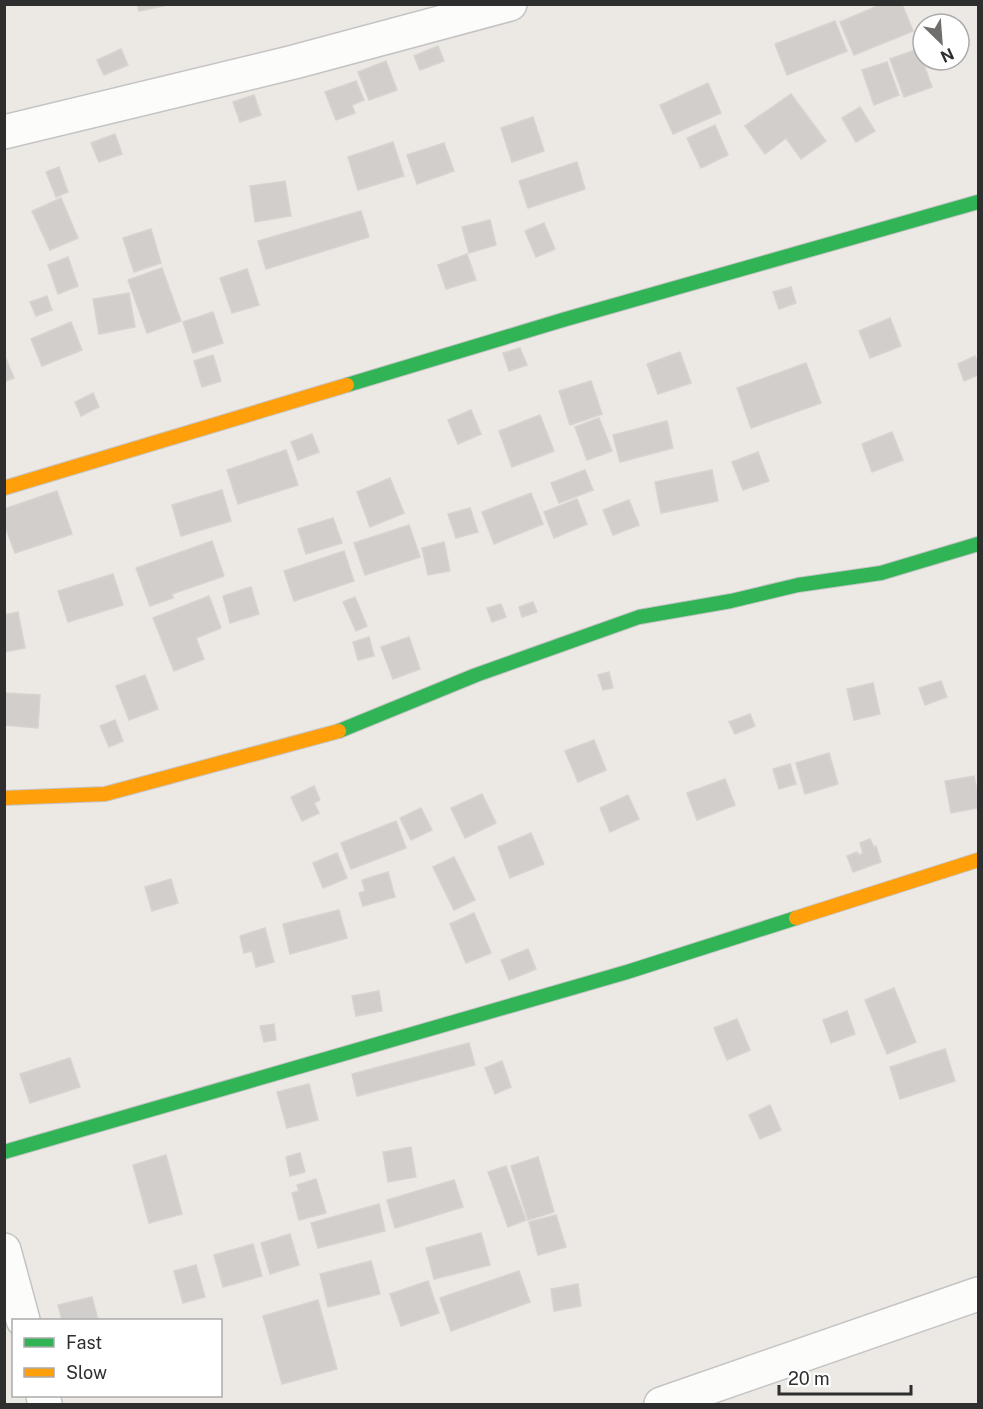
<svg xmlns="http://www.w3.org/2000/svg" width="983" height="1409" font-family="'Public Sans',sans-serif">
<rect width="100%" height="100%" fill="#ece8e4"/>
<g fill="#d1cecb" stroke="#d7d4d0" stroke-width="1.5">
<path d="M137 4H168V5L139 11Z"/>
<path d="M882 4H902L913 31 854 55 840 22Z"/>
<path d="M835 21 847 51 787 75 775 44Z"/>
<path d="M438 46 444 61 420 70 414 56Z"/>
<path d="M121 49 128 65 104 75 97 60Z"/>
<path d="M918 49 932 87 904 97 890 59Z"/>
<path d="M386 61 397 90 369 100 358 72Z"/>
<path d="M887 62 899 95 874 105 862 70Z"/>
<path d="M356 81 364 100 352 105 355 113 336 120 325 92Z"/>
<path d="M708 83 721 113 673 134 660 105Z"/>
<path d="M791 94 826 141 801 159 786 138 765 154 745 126Z"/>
<path d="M254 95 261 115 240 122 233 102Z"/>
<path d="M860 107 875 131 856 142 842 118Z"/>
<path d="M533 117 544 151 512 162 501 128Z"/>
<path d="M715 125 728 155 701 168 687 138Z"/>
<path d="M115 134 122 154 99 162 91 143Z"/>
<path d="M393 142 404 176 358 190 348 157Z"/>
<path d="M444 143 454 171 417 184 407 155Z"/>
<path d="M577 162 585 189 528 208 519 181Z"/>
<path d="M59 167 68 192 56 197 46 172Z"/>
<path d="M285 181 291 216 255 222 250 186Z"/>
<path d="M61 198 78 238 50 250 32 211Z"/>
<path d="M361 211 369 237 266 269 258 241Z"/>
<path d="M490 220 496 245 469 253 462 227Z"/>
<path d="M544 223 555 249 536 257 525 231Z"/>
<path d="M151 229 161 263 134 272 123 238Z"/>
<path d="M467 254 476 280 446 289 438 265Z"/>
<path d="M68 257 78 286 58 294 48 265Z"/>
<path d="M162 268 181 321 147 333 128 280Z"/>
<path d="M247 269 259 305 232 313 220 278Z"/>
<path d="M791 287 796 303 779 309 773 292Z"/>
<path d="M129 293 135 327 99 334 93 299Z"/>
<path d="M47 296 52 310 36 316 30 302Z"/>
<path d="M213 312 223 343 193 353 183 322Z"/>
<path d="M890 318 901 346 870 358 859 331Z"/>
<path d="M71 322 82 350 42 366 31 339Z"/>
<path d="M520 348 527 365 509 371 503 353Z"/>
<path d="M680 352 691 383 658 394 647 364Z"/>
<path d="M4 354 14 378 4 382Z"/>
<path d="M213 355 221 381 202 387 194 361Z"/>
<path d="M975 356 978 364V375L964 381 958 364Z"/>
<path d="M806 363 821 403 751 428 737 388Z"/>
<path d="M591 381 602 414 570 425 559 391Z"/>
<path d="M93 393 99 407 81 416 75 402Z"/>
<path d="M471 410 481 434 458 444 448 420Z"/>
<path d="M540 415 554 451 512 467 499 431Z"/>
<path d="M599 418 612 451 587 460 575 427Z"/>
<path d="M667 421 673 448 620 462 613 435Z"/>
<path d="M892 432 903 460 872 472 862 444Z"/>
<path d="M312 434 319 452 298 460 291 442Z"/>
<path d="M286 450 298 485 238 504 227 470Z"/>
<path d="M758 452 769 481 743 490 732 462Z"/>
<path d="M585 470 593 490 559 503 551 483Z"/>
<path d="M712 470 718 501 661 513 655 482Z"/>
<path d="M390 478 404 513 370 527 357 492Z"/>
<path d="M222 490 231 521 181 536 172 505Z"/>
<path d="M57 491 72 534 15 553 4 523V509Z"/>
<path d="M531 493 543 524 494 544 482 512Z"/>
<path d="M577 499 587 524 554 538 544 512Z"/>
<path d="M629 500 639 525 613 535 603 510Z"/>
<path d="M470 508 478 532 456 538 448 514Z"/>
<path d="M333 518 342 543 306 554 298 529Z"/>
<path d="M409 525 420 557 365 575 354 543Z"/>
<path d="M212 541 224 576 172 594 173 598 150 606 136 568Z"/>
<path d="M444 542 450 571 428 575 422 548Z"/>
<path d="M344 551 354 581 294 601 284 571Z"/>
<path d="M113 574 123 605 68 622 58 591Z"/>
<path d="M251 587 259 614 230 623 223 596Z"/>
<path d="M209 596 221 628 196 638 204 659 174 671 153 618Z"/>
<path d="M355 597 367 626 356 631 343 602Z"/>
<path d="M533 602 537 612 522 617 519 607Z"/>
<path d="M501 604 506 617 492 622 487 608Z"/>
<path d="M18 612 25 648 4 652V615Z"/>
<path d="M369 637 374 656 358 660 353 642Z"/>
<path d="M409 637 420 669 393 679 381 647Z"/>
<path d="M609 672 613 688 603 690 598 675Z"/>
<path d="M145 675 158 709 129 720 116 686Z"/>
<path d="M941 681 947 697 925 705 919 688Z"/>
<path d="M873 683 880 714 854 720 847 689Z"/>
<path d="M4 693 40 695 38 728 4 725Z"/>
<path d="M750 714 755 726 735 734 729 722Z"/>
<path d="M115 720 123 741 109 747 100 726Z"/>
<path d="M594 740 606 770 578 782 565 751Z"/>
<path d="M829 753 838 784 805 794 796 763Z"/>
<path d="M790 764 796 784 779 789 773 769Z"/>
<path d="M974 776 978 795V808L951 813 945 781Z"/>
<path d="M725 779 735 805 697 820 687 793Z"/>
<path d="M314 786 320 800 314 803 319 813 302 821 291 797Z"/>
<path d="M482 794 496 823 465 838 451 808Z"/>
<path d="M628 795 639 819 610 832 600 808Z"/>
<path d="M421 808 432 830 411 840 400 818Z"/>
<path d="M396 821 406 848 351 869 341 843Z"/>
<path d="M531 833 544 864 510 878 498 847Z"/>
<path d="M870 839 874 847 876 846 881 862 853 872 847 856 857 852 859 855 863 853 860 843Z"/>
<path d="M337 853 347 878 323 888 313 863Z"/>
<path d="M454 857 475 900 454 910 433 867Z"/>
<path d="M388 872 395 897 363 906 359 893 365 891 362 880Z"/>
<path d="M171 879 178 903 152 911 145 887Z"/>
<path d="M339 910 347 938 290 954 283 924Z"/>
<path d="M474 913 491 953 466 963 450 924Z"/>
<path d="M265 928 274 962 256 967 252 951 244 953 240 936Z"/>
<path d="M528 949 536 969 509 980 501 960Z"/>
<path d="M894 988 916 1042 887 1054 865 1000Z"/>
<path d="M379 991 382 1011 356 1016 352 996Z"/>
<path d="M847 1011 855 1034 831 1043 823 1020Z"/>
<path d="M737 1019 750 1050 727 1060 714 1028Z"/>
<path d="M274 1024 276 1040 264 1042 260 1026Z"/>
<path d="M469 1043 475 1065 357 1096 352 1074Z"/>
<path d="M945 1049 955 1081 900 1099 890 1067Z"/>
<path d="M70 1058 80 1087 30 1103 20 1074Z"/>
<path d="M502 1061 511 1087 495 1094 485 1068Z"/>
<path d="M309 1084 318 1120 287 1128 277 1092Z"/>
<path d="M770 1105 781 1130 760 1139 749 1115Z"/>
<path d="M411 1147 416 1177 388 1182 383 1152Z"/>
<path d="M300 1153 305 1172 290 1176 286 1157Z"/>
<path d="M166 1155 182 1214 149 1223 133 1165Z"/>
<path d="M538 1157 554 1212 528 1220 511 1166Z"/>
<path d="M506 1166 526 1220 508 1227 488 1172Z"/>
<path d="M316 1179 326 1213 299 1220 292 1193 299 1191 297 1185Z"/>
<path d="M454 1180 463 1207 395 1228 387 1200Z"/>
<path d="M379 1204 385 1231 318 1248 311 1223Z"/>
<path d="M556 1215 566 1247 538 1255 529 1222Z"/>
<path d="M481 1233 490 1265 434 1279 426 1248Z"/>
<path d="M290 1234 299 1265 270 1274 261 1243Z"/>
<path d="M253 1244 262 1276 223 1287 214 1255Z"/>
<path d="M371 1261 380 1294 328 1307 320 1274Z"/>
<path d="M196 1265 205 1297 183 1303 174 1271Z"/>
<path d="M519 1271 530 1302 451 1331 440 1298Z"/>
<path d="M428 1281 439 1313 401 1326 390 1294Z"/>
<path d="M578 1284 581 1306 554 1311 551 1289Z"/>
<path d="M92 1297 98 1320H62L58 1305Z"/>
<path d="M318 1300 337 1369 282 1384 263 1316Z"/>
</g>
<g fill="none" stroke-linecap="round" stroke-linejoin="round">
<g stroke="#c5c4c5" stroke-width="36">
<g id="street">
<path d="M4 132 294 62 510 4"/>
<path d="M4 1250 23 1320"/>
<path d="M43 1396 45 1404"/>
<path d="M661 1404 978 1294"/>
</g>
</g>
<g stroke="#c5c4c5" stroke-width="16">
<g id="fast">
<path d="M347 385 566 319 978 202"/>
<path d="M339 731 476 675 639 617 731 601 798 585 881 573 978 544"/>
<path d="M4 1152 627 972 796 918"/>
</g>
</g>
<g stroke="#c5c4c5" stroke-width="16">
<g id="slow">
<path d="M4 488 347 385"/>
<path d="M4 798 105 794 339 731"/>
<path d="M796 918 978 860"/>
</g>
</g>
<use href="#street" stroke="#fcfcfb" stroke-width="33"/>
<use href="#fast" stroke="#30b455" stroke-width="14"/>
<use href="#slow" stroke="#ff9f0a" stroke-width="14"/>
</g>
<rect width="983" height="1409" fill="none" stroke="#2e2e2e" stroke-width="12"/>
<rect x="12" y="1319" width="210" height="78" fill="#ffffff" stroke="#ababab" stroke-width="1.5"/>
<rect x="24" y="1338" width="30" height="9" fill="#30b455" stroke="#ababab" stroke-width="1.5"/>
<text x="66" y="1349" font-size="18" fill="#2e2e2e">Fast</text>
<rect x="24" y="1368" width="30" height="9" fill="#ff9f0a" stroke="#ababab" stroke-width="1.5"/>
<text x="66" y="1379" font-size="18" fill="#2e2e2e">Slow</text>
<g transform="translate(941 42) rotate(155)"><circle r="28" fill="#ffffff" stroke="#ababab" stroke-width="1.5"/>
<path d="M0-4.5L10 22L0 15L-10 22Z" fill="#706f6e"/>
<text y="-9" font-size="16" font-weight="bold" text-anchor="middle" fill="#2e2e2e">N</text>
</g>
<path d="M779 1385v9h132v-9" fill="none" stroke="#2e2e2e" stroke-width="3"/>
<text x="788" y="1385" font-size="18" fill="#2e2e2e" stroke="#ffffff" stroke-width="4.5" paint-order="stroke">20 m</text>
</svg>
